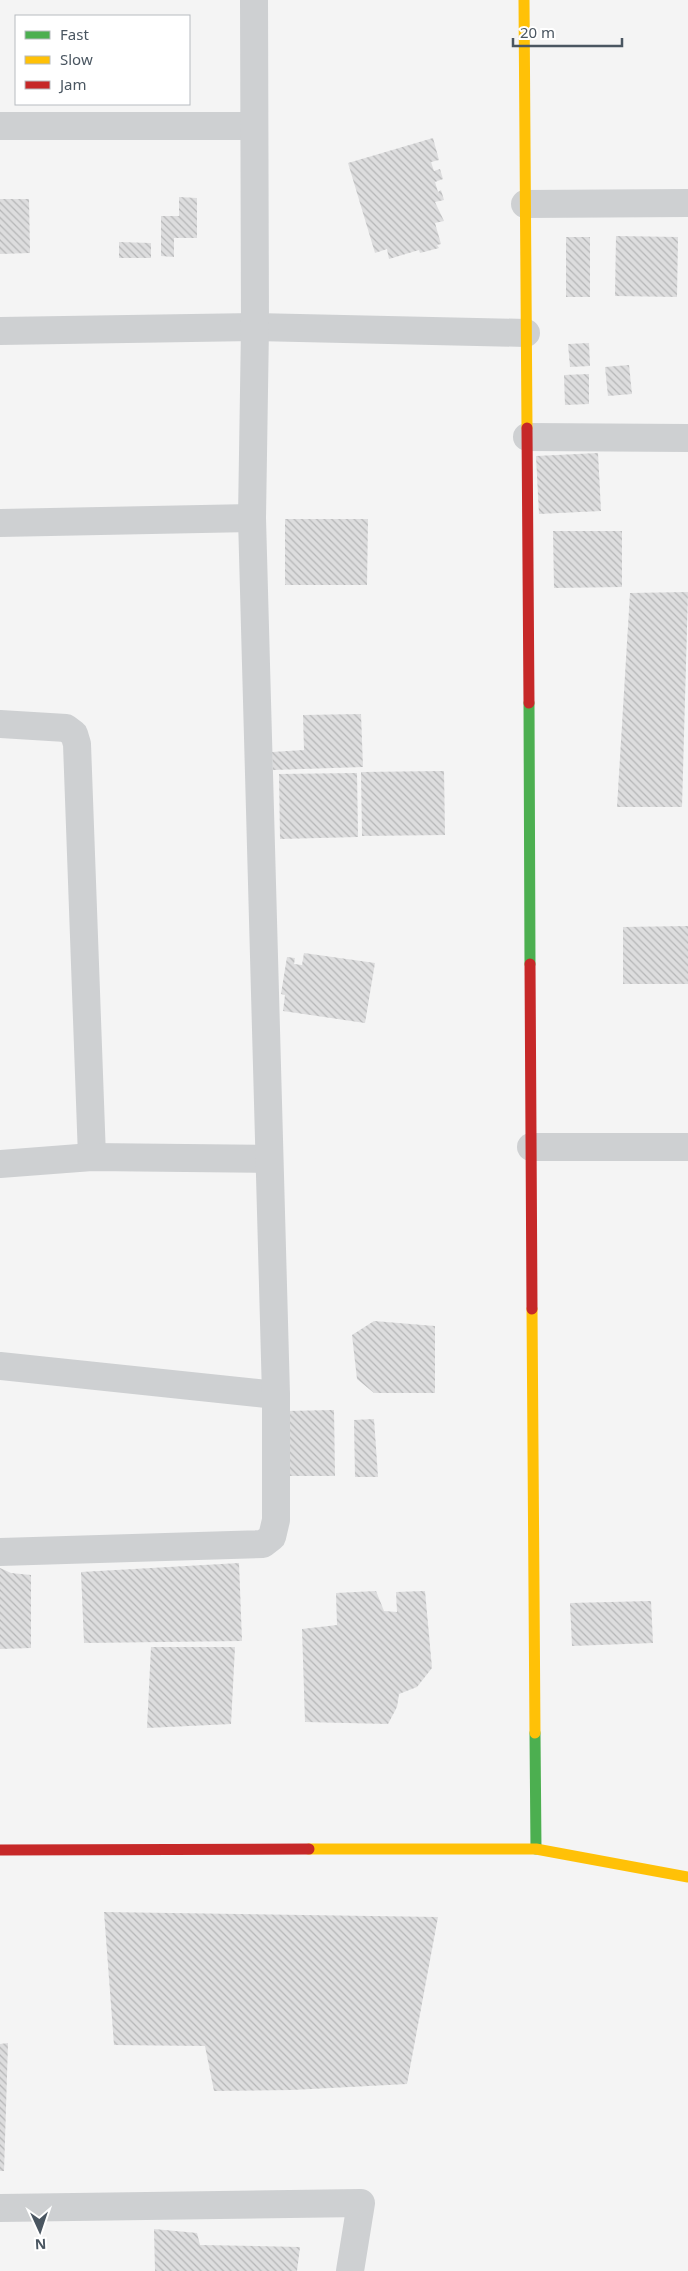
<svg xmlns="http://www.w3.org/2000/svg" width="688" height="2271" font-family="'Noto Sans',sans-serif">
<defs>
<pattern id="building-back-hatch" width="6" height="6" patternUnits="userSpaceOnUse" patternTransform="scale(1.25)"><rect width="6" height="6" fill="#ddddde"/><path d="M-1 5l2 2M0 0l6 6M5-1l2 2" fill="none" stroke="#b5b6b7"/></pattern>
</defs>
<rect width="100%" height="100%" fill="#f4f4f4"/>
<g fill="url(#building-back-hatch)">
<path d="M433 138 439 160 431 162 434 171 440 169 443 179 435 182 438 192 441 190 444 200 435 202 444 221 435 223 441 244 437 245 439 248 420 253 419 250 389 259 387 249 375 253 348 163Z"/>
<path d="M179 197 197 198V238H174V257L161 256V216H179Z"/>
<path d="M0 199H29L30 253 0 254Z"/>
<path d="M616 236 678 237 677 297 615 296Z"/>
<rect x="566" y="237" width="24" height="60"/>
<path d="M119 242 151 243V258H119Z"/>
<path d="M589 343 590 366 570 367 568 344Z"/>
<path d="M629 365 632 394 608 396 605 367Z"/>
<path d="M589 374V404L565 405 564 375Z"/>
<path d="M598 453 601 511 539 514 536 456Z"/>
<path d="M285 519H368L367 585H285Z"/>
<path d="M553 531H622V587L554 588Z"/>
<path d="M688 592 682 807H617L630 593Z"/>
<path d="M361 714 363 767 273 770 272 752 304 750 303 715Z"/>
<path d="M444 771 445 835 362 836 361 772Z"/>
<path d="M357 773 358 837 280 839 279 774Z"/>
<path d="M688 926V984H623V927Z"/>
<path d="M304 953 375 963 365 1023 283 1011 285 995 281 994 287 957 295 958 294 964 302 965Z"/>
<path d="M374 1321 435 1326V1393H374L357 1379 352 1335Z"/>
<path d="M334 1410 335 1476H290L287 1411Z"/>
<path d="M374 1419 378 1477H355L354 1420Z"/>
<path d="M239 1563 242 1641 84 1643 81 1572Z"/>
<path d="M0 1568 11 1573 31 1575V1648L0 1649Z"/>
<path d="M376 1591 384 1611 397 1612 396 1592 425 1591 432 1668 417 1687 399 1694 397 1707 388 1724 305 1722 302 1629 337 1625 336 1593Z"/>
<path d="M651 1601 653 1643 572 1646 570 1603Z"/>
<path d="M151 1647H235L231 1724 147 1728Z"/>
<path d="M104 1912 438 1917 407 2084 292 2090 214 2091 205 2046 114 2045Z"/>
<path d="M8 2043 4 2171H0V2044Z"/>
<path d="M154 2229 197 2233 200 2245 300 2247 297 2271H155Z"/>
</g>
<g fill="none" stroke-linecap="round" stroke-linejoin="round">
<g stroke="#ced0d2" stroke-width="28">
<path d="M0 126H254"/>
<path d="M525 204 688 203"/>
<path d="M0 331 255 327 526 333"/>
<path d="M527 437 688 438"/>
<path d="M0 523 252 518"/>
<path d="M0 724 66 728 74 734 77 744 92 1157"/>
<path d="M531 1147H688"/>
<path d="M0 1164 92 1157 268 1159"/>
<path d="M0 1366 276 1395"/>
<path d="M0 1552 263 1544 272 1537 276 1520V1395L252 518 255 327 254 0"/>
<path d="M0 2208 361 2203 350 2271"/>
</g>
<g stroke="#4caf50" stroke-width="11">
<path d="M529 703 530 964"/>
<path d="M535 1733 536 1849"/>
</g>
<g stroke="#ffc107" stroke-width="11">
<path d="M524 0 527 428"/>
<path d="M532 1309 535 1733"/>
<path d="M309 1849H536L688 1877"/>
</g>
<g stroke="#c62828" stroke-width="11">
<path d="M527 428 529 703"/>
<path d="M530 964 532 1309"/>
<path d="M0 1850 309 1849"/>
</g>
</g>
<rect x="15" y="15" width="175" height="90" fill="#ffffff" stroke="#b7bbc0"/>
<rect x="25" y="31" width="25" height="8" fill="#4caf50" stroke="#b7bbc0"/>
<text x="60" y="40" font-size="15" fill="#4a5661">Fast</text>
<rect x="25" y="56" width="25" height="8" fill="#ffc107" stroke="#b7bbc0"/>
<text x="60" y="65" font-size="15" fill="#4a5661">Slow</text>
<rect x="25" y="81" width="25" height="8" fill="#c62828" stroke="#b7bbc0"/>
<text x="60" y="90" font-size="15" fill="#4a5661">Jam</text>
<g transform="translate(40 2231) rotate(177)" stroke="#ffffff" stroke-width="4" paint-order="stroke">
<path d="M0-4L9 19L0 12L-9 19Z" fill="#4a5661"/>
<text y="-8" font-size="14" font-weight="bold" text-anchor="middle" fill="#4a5661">N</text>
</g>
<path d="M513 38v8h109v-8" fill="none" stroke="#4a5661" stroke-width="2.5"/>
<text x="520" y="38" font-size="15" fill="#4a5661" stroke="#ffffff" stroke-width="4" paint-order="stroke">20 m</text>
</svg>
